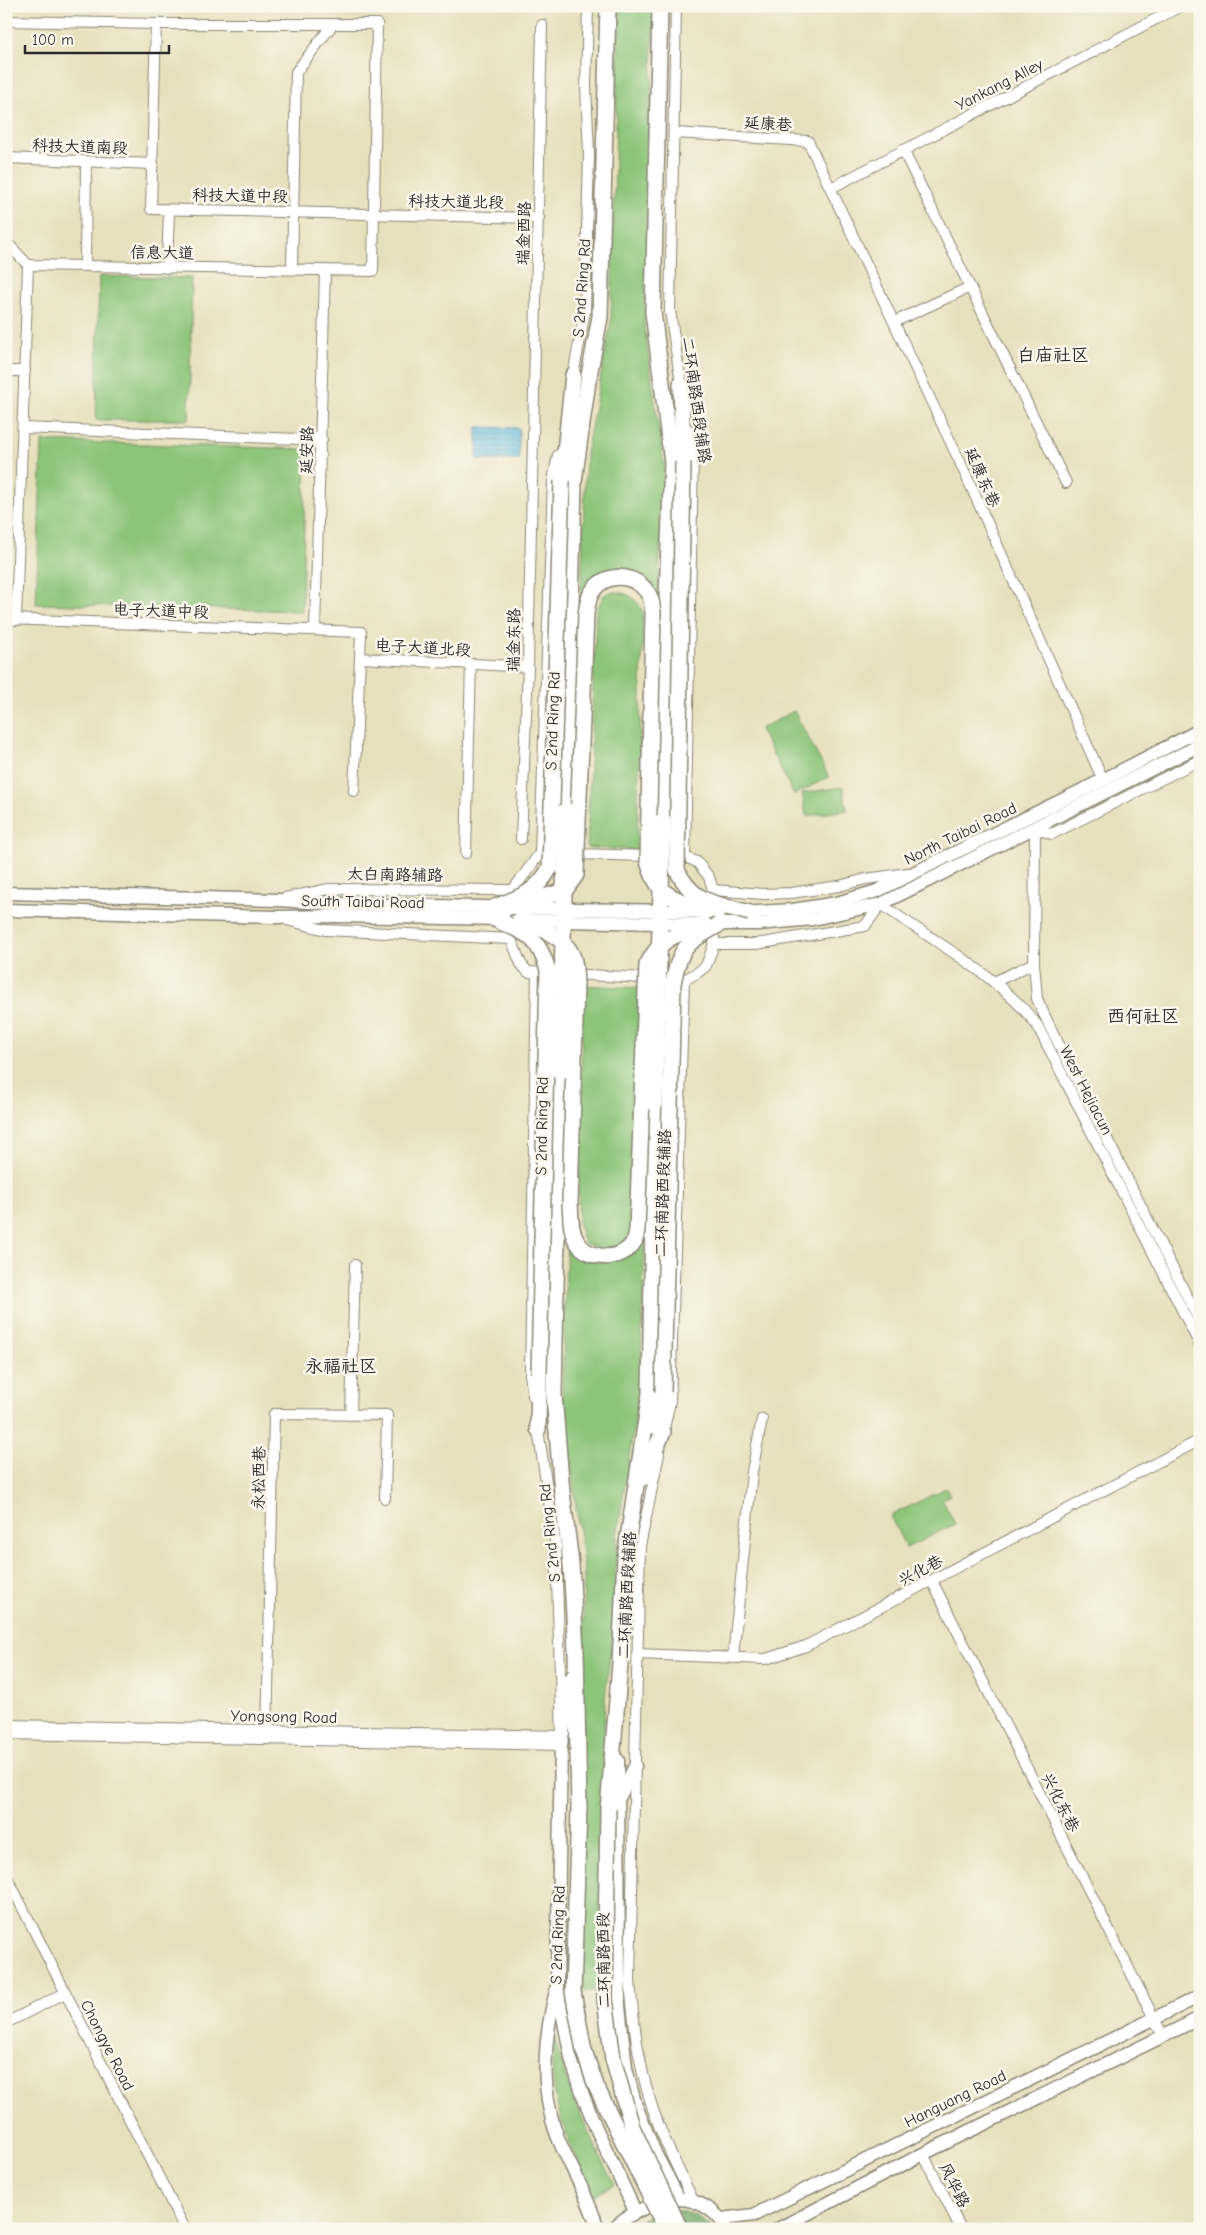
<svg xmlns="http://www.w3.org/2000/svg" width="1206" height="2235" font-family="'Comic Neue','LXGW WenKai TC',sans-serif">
<defs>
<pattern id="forest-crowns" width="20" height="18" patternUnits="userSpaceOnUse" patternTransform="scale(1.25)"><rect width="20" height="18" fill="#71aa69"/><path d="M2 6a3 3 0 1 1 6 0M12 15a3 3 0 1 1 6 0" fill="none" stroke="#5d8b57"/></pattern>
<pattern id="water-rules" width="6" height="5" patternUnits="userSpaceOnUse" patternTransform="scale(1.25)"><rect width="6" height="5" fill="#60badd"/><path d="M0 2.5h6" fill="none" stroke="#4f97b3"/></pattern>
</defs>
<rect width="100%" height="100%" fill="#fbf7ec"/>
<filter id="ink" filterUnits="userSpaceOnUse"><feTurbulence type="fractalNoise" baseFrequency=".02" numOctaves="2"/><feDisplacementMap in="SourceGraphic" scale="10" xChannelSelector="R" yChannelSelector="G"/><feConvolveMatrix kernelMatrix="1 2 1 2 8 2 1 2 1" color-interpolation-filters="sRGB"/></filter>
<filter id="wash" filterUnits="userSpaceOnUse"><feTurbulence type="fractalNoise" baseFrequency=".0096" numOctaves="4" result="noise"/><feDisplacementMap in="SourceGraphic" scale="20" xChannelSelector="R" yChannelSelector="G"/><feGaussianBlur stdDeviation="1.12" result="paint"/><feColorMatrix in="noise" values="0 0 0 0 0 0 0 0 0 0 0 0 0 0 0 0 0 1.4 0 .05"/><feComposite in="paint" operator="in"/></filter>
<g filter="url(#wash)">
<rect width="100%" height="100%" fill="#e7e0bc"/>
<g fill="#8cc579" stroke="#5c7852">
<path d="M619 6H654L644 325 664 465 658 596C642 576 632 562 606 576 595 582 589 587 581 597L586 454 611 322Z"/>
<path d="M99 276 192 278 189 420H96Z"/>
<path d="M42 441 306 449 302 611 36 604Z"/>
<path d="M610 592C627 592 635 596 643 612L637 850 587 848 596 612 603 596Z"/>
<path d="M794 711 829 777 794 795 760 729Z"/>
<path d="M843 787 847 810 806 816 802 793Z"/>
<path d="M583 985 640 988 632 1231 625 1242 609 1252 584 1243 578 1224Z"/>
<path d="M567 1234 578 1252 631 1255 645 1239 640 1386 617 1538 613 1631 605 1699 597 1991H582L580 1951 584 1570 562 1393Z"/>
<path d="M946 1488 950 1495 942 1499 955 1524 906 1548 890 1516Z"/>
<path d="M554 2032C564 2087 590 2135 614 2185L594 2195C565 2134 547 2102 554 2032Z"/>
</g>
<path fill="url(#forest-crowns)" stroke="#4e6a4a" d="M677 2210 695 2215 714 2229H630C644 2216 657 2212 677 2210Z"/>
<path fill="url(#water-rules)" stroke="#467284" d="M477 427 519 428V460H477Z"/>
</g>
<g filter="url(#ink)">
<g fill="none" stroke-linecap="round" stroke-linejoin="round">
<g stroke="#898674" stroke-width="12">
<g id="minor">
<path d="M676 6 670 311 682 390"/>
<path d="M6 21 156 24H333"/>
<path d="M156 24 151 209 539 218"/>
<path d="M674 133 808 141 960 462 1103 780"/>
<path d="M903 150 970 287"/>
<path d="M6 158 153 164"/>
<path d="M831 188 1181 6"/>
<path d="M6 246H10L28 265 373 271 377 24H333L296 72 292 269"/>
<path d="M85 266 86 162"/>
<path d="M167 268 169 210"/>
<path d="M894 322 970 287 1066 483"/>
<path d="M6 371H25"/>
<path d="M572 381 585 311 589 154 586 87 588 6"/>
<path d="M23 428 322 440"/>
<path d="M6 619 361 632 360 658 528 667"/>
<path d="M16 620 28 265"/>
<path d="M315 630 325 271"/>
<path d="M1200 760 1052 834 1035 828 1034 963 1037 999 1049 1025 1200 1322"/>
<path d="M354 791 360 658"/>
<path d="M521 839 528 667 542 25"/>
<path d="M466 853 471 664"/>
<path d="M540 853 553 481 558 455"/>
<path d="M540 853 685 857 697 862 709 877 713 890 714 944 706 966 697 973 684 980 528 972 521 964 511 939 513 890Z"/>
<path d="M685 857 693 458 688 429"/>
<path d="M713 890 763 894 791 893 839 886 866 879 908 873"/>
<path d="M285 898 329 889 513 890"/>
<path d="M287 920 325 930 511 939"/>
<path d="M714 944H756L865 926 881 904C932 941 999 975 1037 1025L1200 1345"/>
<path d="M994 982 1034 963"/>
<path d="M533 1396 530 1374 537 973"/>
<path d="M351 1415 355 1265"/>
<path d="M662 1438 670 1401 684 980"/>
<path d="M659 1454 640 1546 630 1981C634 2029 640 2078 658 2123 668 2150 682 2176 694 2203"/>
<path d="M932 1581 1163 2036"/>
<path d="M637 1654 766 1659 806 1646 1200 1440"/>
<path d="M733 1657 752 1472 762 1419"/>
<path d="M6 1725 562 1736 556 1547 537 1423"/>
<path d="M6 1734 561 1745"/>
<path d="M267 1737 274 1414 387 1415 385 1498"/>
<path d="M6 1875 185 2229"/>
<path d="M6 2023 65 1993"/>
<path d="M923 2154 961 2229"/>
</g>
</g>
<g stroke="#898674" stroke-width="15">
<g id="major">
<path d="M6 893 278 900 341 904"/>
<path d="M6 910 276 917 336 916"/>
<path d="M740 913 793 910 837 903 877 891 1103 780 1200 730"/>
<path d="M720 924H758L813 919 881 904 1200 745"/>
<path d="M572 1676 561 1745 557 1987 572 2062 583 2095 596 2128 635 2211"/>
<path d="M618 1760 619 2006 626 2068 635 2103 655 2153 679 2199"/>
<path d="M620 1796 635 1766"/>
<path d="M556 1991C543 2042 539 2096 561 2145 574 2173 589 2199 598 2229"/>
<path d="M722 2219 754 2215 1200 1996"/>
<path d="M613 2229C626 2214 660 2199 679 2199 698 2199 719 2212 726 2229"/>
<path d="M778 2229 923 2154 1200 2018"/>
</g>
</g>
<g stroke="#898674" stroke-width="18">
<g id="highway">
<path d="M660 6 653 312 672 463 665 651 663 820"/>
<path d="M681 384 683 462"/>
<path d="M562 481 573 375"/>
<path d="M566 810 574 481 588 381 600 317 608 6"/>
<path d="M560 1072 554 1396 562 1492 571 1563 576 1651 579 1808"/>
<path d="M654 1426 663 1392"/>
<path d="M538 1429 539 1373"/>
<path d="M643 1478 663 1432"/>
<path d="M608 1809 620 1664 625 1558 650 1393 655 1104"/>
</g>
</g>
<use href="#minor" stroke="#fff" stroke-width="10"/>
<use href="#major" stroke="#fff" stroke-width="12"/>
<use href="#highway" stroke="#fff" stroke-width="15"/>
<g stroke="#898674" stroke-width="15" stroke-linecap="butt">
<g id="major-bridge">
<path d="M341 904 719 912"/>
<path d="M336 916 504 919"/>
<path d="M523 920 701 924"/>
</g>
</g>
<g stroke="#898674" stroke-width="18" stroke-linecap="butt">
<g id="highway-bridge">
<path d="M683 462 677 870C694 905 716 903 750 913"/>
<path d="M495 907C522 896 535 894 550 868L562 481"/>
<path d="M506 908 558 893 566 889 576 875 586 614C587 608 588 598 592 592 607 568 643 575 651 600 652 603 652 608 653 612L648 861C659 900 673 897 706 911"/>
<path d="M494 919C526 933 537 934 548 970L539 1373"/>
<path d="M520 920C538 927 564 936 572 955 576 963 575 974 576 983L570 1203C571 1216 570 1231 577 1242 590 1261 621 1262 634 1242 636 1239 636 1234 637 1230L647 965C660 937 678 934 704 924"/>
<path d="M560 1072 566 810"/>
<path d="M655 1104 663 820"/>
<path d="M663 1392 673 984C680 945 687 943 720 924"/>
<path d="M579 1808 573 1992 584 2051 596 2086 666 2229"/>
<path d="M608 1809 605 1999 613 2059 632 2127 680 2229"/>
</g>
</g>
<use href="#major-bridge" stroke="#fff" stroke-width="12"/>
<use href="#highway-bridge" stroke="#fff" stroke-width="15"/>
</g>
</g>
<g text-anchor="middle" stroke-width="5" stroke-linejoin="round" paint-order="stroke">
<g font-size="16" fill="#2b2b2b" stroke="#fbf7ec">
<text transform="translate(999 84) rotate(-27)" y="6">Yankang Alley</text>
<text transform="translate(768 123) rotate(3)" y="6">延康巷</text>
<text transform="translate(80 146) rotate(2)" y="6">科技大道南段</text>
<text transform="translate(240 195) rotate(1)" y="6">科技大道中段</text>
<text transform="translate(456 201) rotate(1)" y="6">科技大道北段</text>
<text transform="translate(523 233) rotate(-88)" y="6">瑞金西路</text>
<text transform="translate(162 252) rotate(1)" y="6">信息大道</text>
<text transform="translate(581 288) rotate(-86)" y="6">S 2nd Ring Rd</text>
<text transform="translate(697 400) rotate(82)" y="6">二环南路西段辅路</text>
<text transform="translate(306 450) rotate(-88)" y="6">延安路</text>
<text transform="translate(983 477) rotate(66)" y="6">延康东巷</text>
<text transform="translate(161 610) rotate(2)" y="6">电子大道中段</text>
<text transform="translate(513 640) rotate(-89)" y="6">瑞金东路</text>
<text transform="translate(423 647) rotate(3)" y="6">电子大道北段</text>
<text transform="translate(552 721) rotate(-88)" y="6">S 2nd Ring Rd</text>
<text transform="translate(960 833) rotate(-26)" y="6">North Taibai Road</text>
<text transform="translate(395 874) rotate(1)" y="6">太白南路辅路</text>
<text transform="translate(363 901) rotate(1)" y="6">South Taibai Road</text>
<text transform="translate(1087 1090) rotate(63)" y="6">West Hejiacun</text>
<text transform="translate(541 1126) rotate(-89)" y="6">S 2nd Ring Rd</text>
<text transform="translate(662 1193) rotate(-88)" y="6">二环南路西段辅路</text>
<text transform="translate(258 1478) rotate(-89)" y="6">永松西巷</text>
<text transform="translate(549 1533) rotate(-96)" y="6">S 2nd Ring Rd</text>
<text transform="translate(920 1570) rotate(-28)" y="6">兴化巷</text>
<text transform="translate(626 1595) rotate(-87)" y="6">二环南路西段辅路</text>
<text transform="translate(284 1716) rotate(1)" y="6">Yongsong Road</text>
<text transform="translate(1061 1802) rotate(63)" y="6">兴化东巷</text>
<text transform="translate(557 1935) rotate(-88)" y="6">S 2nd Ring Rd</text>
<text transform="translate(603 1960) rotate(-91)" y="6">二环南路西段</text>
<text transform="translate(108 2045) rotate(63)" y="6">Chongye Road</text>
<text transform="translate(955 2098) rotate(-26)" y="6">Hanguang Road</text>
<text transform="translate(955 2185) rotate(63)" y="6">风华路</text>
</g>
<g font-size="18" fill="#2b2b2b" stroke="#fbf7ec">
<text x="1053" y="361">白庙社区</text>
<text x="1143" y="1022">西何社区</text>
<text x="341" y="1372">永福社区</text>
</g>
</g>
<rect width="1206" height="2235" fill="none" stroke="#fbf7ec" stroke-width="25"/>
<path d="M25 45v8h144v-8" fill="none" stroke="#2b2b2b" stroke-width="2.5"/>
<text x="32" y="45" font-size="15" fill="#2b2b2b" stroke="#fbf7ec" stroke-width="4" paint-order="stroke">100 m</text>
</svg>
